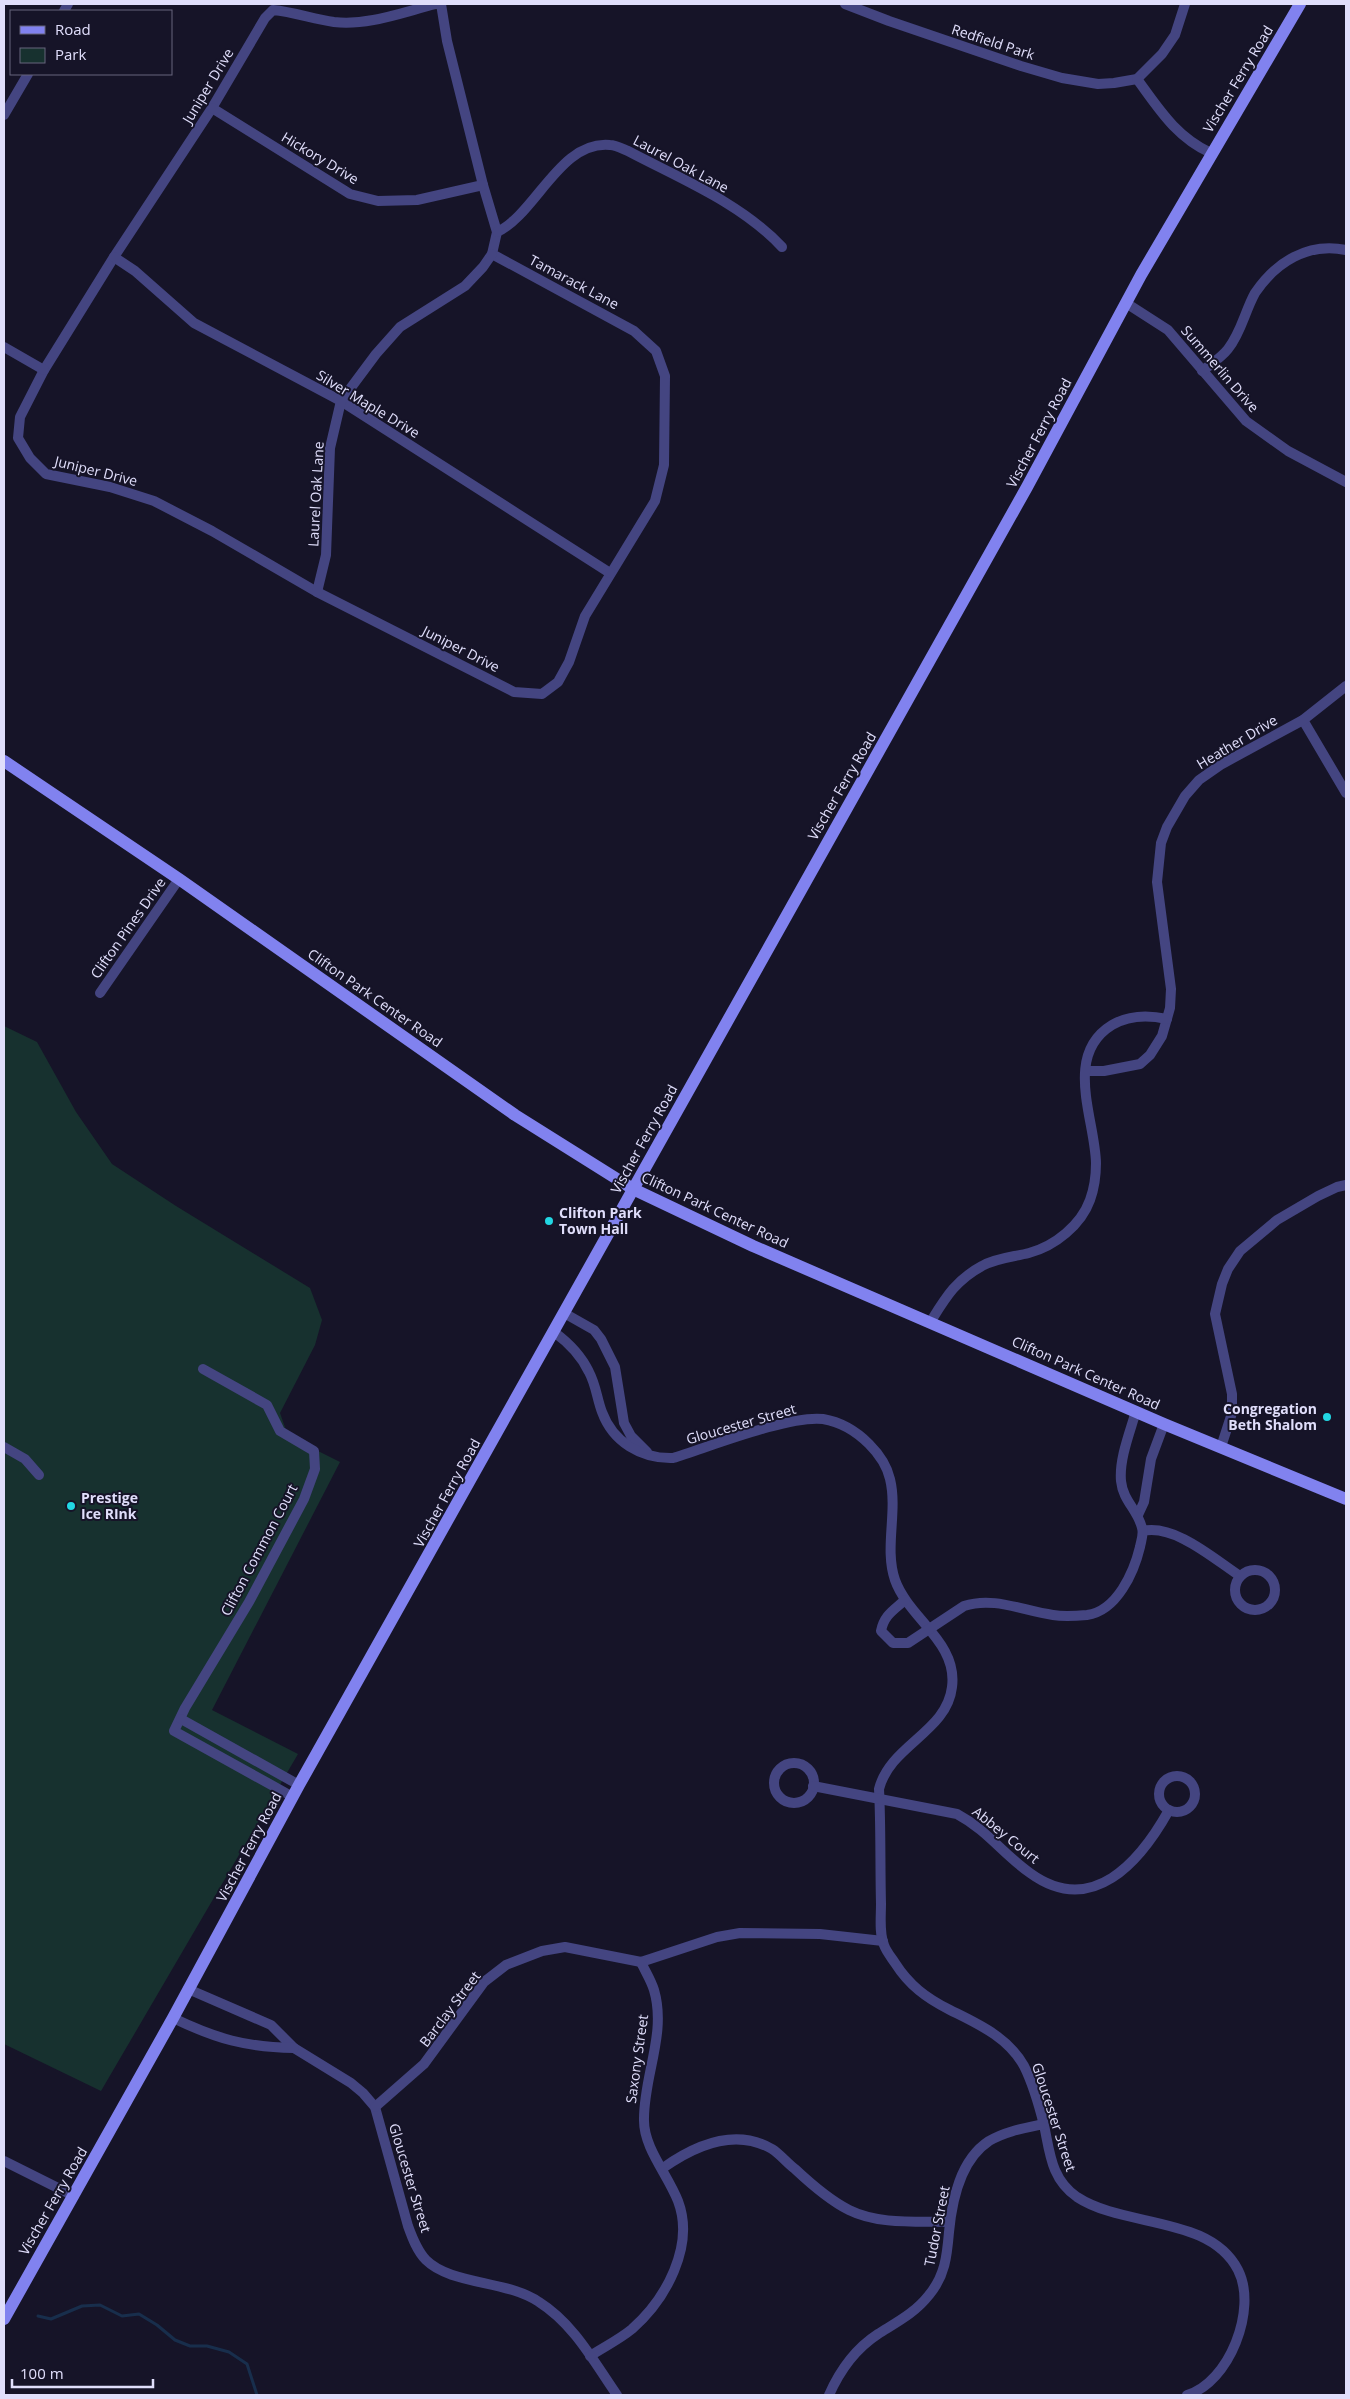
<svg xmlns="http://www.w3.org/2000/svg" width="1350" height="2399" font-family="'Open Sans',sans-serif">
<rect width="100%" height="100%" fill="#161428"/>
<path fill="#17312f" d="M4 1026 37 1042 76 1112 112 1164 176 1206 310 1288 322 1320 315 1345 280 1413 288 1436 340 1462 212 1710 298 1754 101 2091 4 2044Z"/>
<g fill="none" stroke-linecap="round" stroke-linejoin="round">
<path stroke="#182e4c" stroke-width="3" d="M38 2316 51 2319 82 2306 100 2305 122 2316 139 2314 157 2325 175 2340 190 2346H207L229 2352 247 2364 257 2395"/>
<g stroke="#444581" stroke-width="10">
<path d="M436 4C403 12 368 26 334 22 313 19 294 12 273 10L265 18 212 108 114 257 44 370 20 417 18 438 30 458 46 474 110 487 154 501 212 531 317 592 514 692 542 694 558 682 569 662 585 616 655 501 664 465 665 376 656 351 634 331 492 254 497 232 483 185 447 41 441 4"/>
<path d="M845 4 889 21 1021 66 1062 78 1098 84 1114 83 1137 79 1162 54 1175 35 1185 4"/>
<path d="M64 11 68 4"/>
<path d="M1137 79C1159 109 1176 137 1211 153"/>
<path d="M212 108 350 194 378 201 417 200 483 185"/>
<path d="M4 115 28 74"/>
<path d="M497 232C536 214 560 140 610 145 616 145 623 149 628 151 681 179 741 203 782 247"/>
<path d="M114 257 135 271 194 323 341 401 610 573"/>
<path d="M1126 303 1168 330 1246 421 1288 451 1346 482"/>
<path d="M4 347 44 370"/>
<path d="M1202 371C1211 364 1221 358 1228 349 1241 333 1245 311 1255 293 1276 262 1308 242 1346 250"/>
<path d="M317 592 326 555 330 448 341 401 376 354 400 327 465 286 483 267 492 254"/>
<path d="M1303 720 1346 793"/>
<path d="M100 993 179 879"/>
<path d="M1086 1071H1104L1140 1064 1150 1055 1162 1036 1170 1008 1171 989 1157 882 1161 843 1167 827 1185 796 1199 780 1222 764 1303 720 1346 686"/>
<path d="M564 1313 594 1330 601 1339 615 1367 624 1423 631 1436 647 1452"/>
<path d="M931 1321C946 1297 956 1280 982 1266 996 1258 1013 1257 1029 1253 1055 1246 1081 1225 1090 1200 1094 1189 1096 1175 1096 1163 1095 1119 1063 1055 1112 1025 1129 1015 1149 1015 1167 1019"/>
<path d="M554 1332C569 1343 581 1355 589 1372 596 1385 597 1399 602 1412 613 1442 641 1459 673 1458 709 1447 789 1415 823 1419 841 1422 856 1431 869 1444 878 1453 887 1466 890 1479 898 1512 884 1548 895 1580 909 1619 958 1642 952 1687 947 1732 890 1745 879 1789 881 1827 880 1866 881 1904 881 1917 879 1933 884 1945 886 1951 891 1957 895 1963 909 1985 926 1998 950 2010 978 2024 1008 2037 1024 2066 1033 2084 1039 2105 1044 2125 1050 2153 1051 2179 1077 2197 1124 2228 1210 2215 1238 2270 1258 2309 1229 2383 1187 2395"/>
<path d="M203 1369 267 1405 280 1431 314 1451 315 1469 304 1499 249 1602 185 1708 174 1731 293 1797"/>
<path d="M4 1447 25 1459 39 1475"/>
<path d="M1221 1447 1232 1413V1394L1215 1314 1222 1284 1228 1269 1240 1251 1277 1220 1318 1196 1337 1187 1346 1185"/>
<path d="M1138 1515 1144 1502 1151 1459 1164 1424"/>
<path d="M1143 1531C1175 1524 1214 1559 1240 1576"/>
<circle cx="1255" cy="1590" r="20"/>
<path d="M905 1600C894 1610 884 1615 881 1631L893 1643H908L964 1606C994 1596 1023 1611 1053 1615 1064 1617 1076 1616 1087 1615 1117 1611 1134 1572 1140 1547 1141 1541 1144 1534 1142 1528 1138 1510 1123 1501 1121 1481 1119 1459 1130 1432 1136 1411"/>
<path d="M181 1719 299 1785"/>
<circle cx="794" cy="1783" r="20"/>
<circle cx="1177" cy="1794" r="18"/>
<path d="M813 1786 957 1814C987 1830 1003 1854 1030 1873 1092 1918 1140 1862 1169 1810"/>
<path d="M188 1989 271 2025 294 2048 351 2083 363 2093 375 2107 408 2226C412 2237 417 2251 426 2260 451 2285 507 2280 539 2302 574 2324 594 2362 617 2395"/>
<path d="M173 2018C217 2039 245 2047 294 2048"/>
<path d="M375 2107 424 2064 484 1982 506 1965 542 1951 565 1947 641 1962 717 1937 740 1933 820 1934 883 1941"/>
<path d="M4 2161 74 2196"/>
<path d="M663 2168C694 2146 734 2127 772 2149 780 2154 787 2163 795 2169 811 2184 829 2200 849 2210 879 2225 918 2221 950 2222"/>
<path d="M590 2356C604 2347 620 2339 632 2329 666 2299 695 2246 678 2201 668 2175 644 2148 644 2121 643 2077 667 2034 654 1990 651 1980 645 1971 641 1962"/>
<path d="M829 2395C840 2370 855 2349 878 2334 897 2322 915 2313 929 2295 945 2276 947 2256 949 2232 952 2200 960 2160 989 2141 1006 2131 1025 2128 1044 2124"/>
</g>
<g stroke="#8182ef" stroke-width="12">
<path d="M4 761 179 879 515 1115 633 1189 753 1246 1164 1424 1346 1499"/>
<path d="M4 2319 173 2018 299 1785 1027 487 1141 275 1300 4"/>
</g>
</g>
<g fill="#22d7e3" stroke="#161428" stroke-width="2">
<circle cx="549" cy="1221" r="5"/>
<circle cx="1327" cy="1417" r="5"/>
<circle cx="71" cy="1506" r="5"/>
</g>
<g text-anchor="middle" stroke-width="4" stroke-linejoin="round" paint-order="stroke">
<g font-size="14" fill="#e0defb" stroke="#161428">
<text transform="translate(993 42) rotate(18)" y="5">Redfield Park</text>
<text transform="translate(1238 79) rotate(-59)" y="5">Vischer Ferry Road</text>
<text transform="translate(208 86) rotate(-59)" y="5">Juniper Drive</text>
<text transform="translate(320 158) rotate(31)" y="5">Hickory Drive</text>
<text transform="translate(681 164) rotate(28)" y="5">Laurel Oak Lane</text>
<text transform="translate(574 282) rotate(28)" y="5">Tamarack Lane</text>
<text transform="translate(1220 369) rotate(49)" y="5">Summerlin Drive</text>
<text transform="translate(368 404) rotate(31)" y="5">Silver Maple Drive</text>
<text transform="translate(1039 433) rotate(-62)" y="5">Vischer Ferry Road</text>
<text transform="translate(96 471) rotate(14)" y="5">Juniper Drive</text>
<text transform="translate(316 494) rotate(-87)" y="5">Laurel Oak Lane</text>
<text transform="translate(461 649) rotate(27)" y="5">Juniper Drive</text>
<text transform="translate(1237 742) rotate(-31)" y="5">Heather Drive</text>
<text transform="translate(842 786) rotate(-60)" y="5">Vischer Ferry Road</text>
<text transform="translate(128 928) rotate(-55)" y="5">Clifton Pines Drive</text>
<text transform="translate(375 998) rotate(35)" y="5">Clifton Park Center Road</text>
<text transform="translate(644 1139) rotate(-61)" y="5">Vischer Ferry Road</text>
<text transform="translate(715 1210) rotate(25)" y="5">Clifton Park Center Road</text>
<text transform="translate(1086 1373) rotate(24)" y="5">Clifton Park Center Road</text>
<text transform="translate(741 1424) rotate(-16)" y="5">Gloucester Street</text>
<text transform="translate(447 1493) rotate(-61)" y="5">Vischer Ferry Road</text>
<text transform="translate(259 1550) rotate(-62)" y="5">Clifton Common Court</text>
<text transform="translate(1006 1835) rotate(39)" y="5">Abbey Court</text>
<text transform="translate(249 1847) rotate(-62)" y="5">Vischer Ferry Road</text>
<text transform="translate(450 2009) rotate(-53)" y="5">Barclay Street</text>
<text transform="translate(637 2059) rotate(-82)" y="5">Saxony Street</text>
<text transform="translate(1054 2117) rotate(72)" y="5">Gloucester Street</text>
<text transform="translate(410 2178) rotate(73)" y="5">Gloucester Street</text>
<text transform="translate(53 2201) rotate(-60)" y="5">Vischer Ferry Road</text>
<text transform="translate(937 2226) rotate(-79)" y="5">Tudor Street</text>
</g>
<g font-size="14" font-weight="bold" fill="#e0defb" stroke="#161428" text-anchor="start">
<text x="559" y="1218">Clifton Park<tspan x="559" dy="16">Town Hall</tspan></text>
<text x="1317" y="1414" text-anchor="end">Congregation<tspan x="1317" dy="16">Beth Shalom</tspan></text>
<text x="81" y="1503">Prestige<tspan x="81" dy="16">Ice RInk</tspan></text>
</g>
</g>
<rect width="1350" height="2399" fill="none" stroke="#e0defb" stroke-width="10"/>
<rect x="10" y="10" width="162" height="65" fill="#161428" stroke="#67657c"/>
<rect x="20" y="26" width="25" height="8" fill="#8182ef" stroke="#67657c"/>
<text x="55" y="35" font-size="15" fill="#e0defb">Road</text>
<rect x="20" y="48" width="25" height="15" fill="#17312f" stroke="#67657c"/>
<text x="55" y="60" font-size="15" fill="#e0defb">Park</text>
<path d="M12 2379v8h141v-8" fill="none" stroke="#e0defb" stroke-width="2.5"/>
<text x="20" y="2379" font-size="15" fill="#e0defb" stroke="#161428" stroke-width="4" paint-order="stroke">100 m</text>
</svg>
